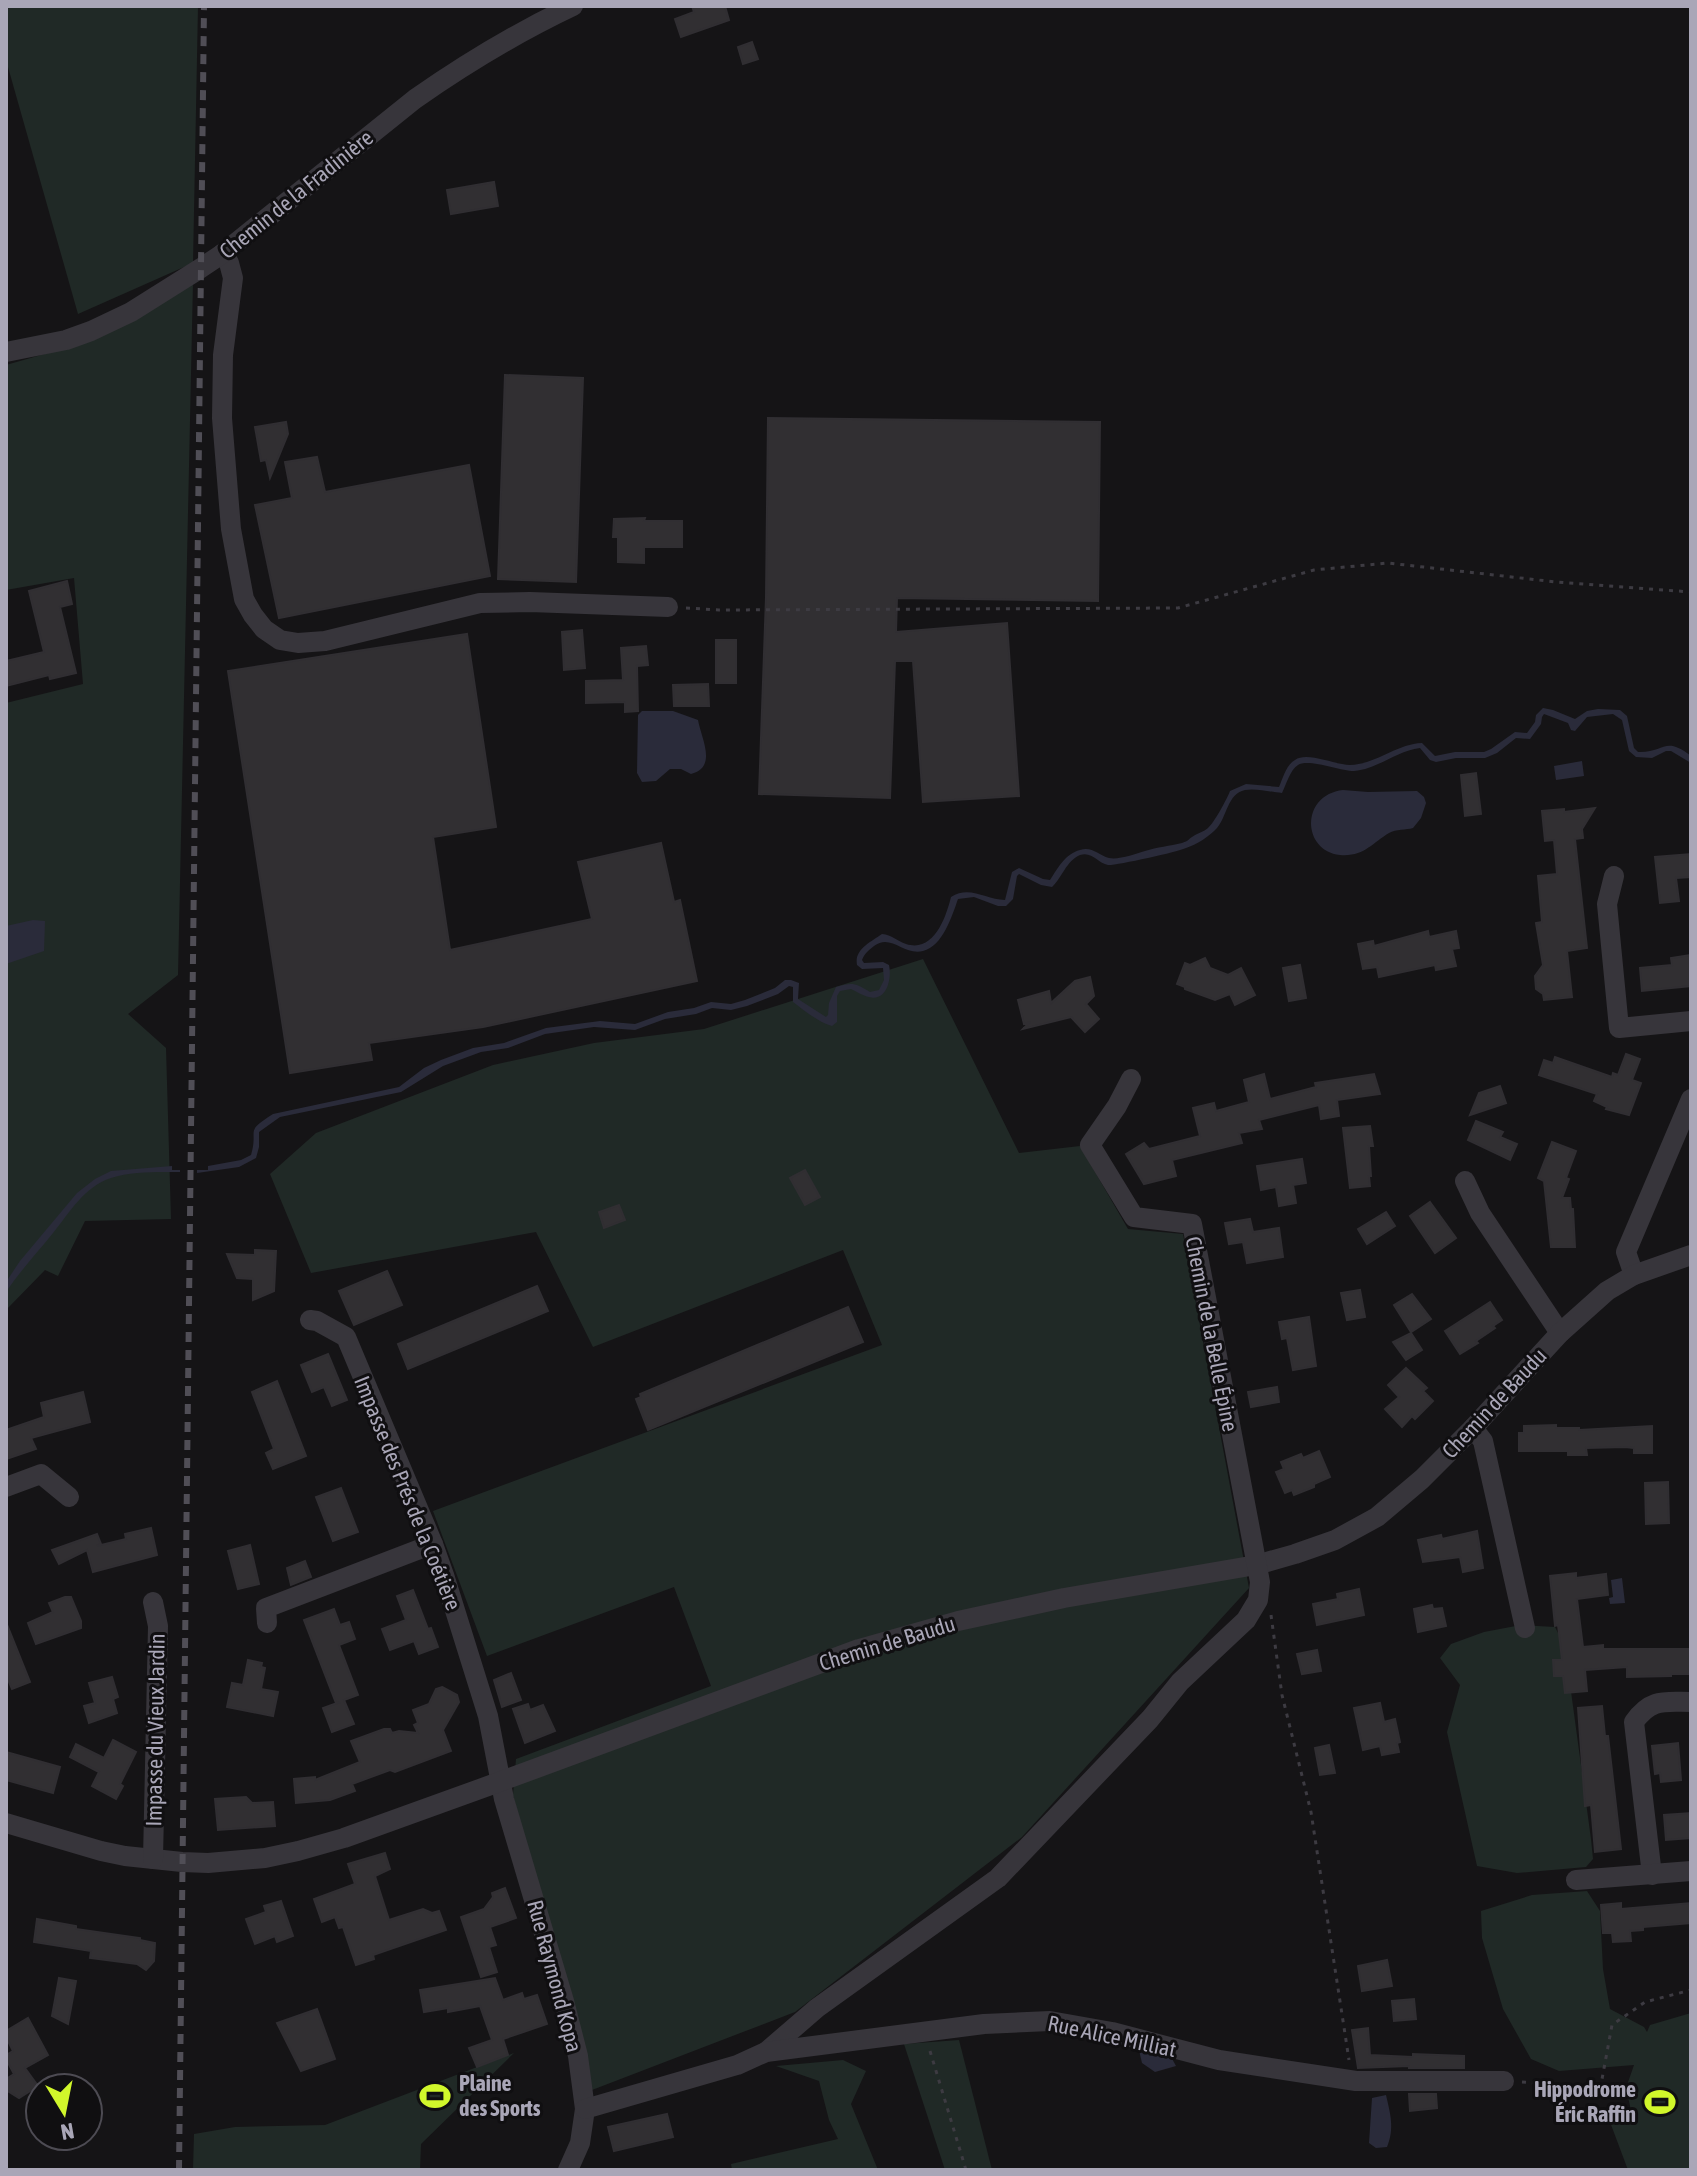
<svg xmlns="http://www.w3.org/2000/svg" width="1697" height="2176" font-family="'Asap Condensed',sans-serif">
<rect width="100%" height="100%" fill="#151416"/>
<g fill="#202926">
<path d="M6 6H198L193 263 78 314 6 60Z"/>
<path d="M193 282 178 975 128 1014 166 1048 171 1219 85 1221 58 1276 45 1270 6 1310V703L83 684 74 578 6 590V365L83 343Z"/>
<path d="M923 959 1019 1153 1080 1146 1128 1229 1183 1234 1249 1588 1022 1837 795 2012 592 2090 513 1795 516 1759 711 1686 674 1587 487 1656 433 1511 882 1345 843 1250 593 1347 536 1232 311 1273 270 1174 316 1133 493 1065 594 1043 704 1029Z"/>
<path d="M1521 1625 1555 1627 1565 1647 1591 1839 1593 1859 1586 1867 1517 1873 1477 1866 1447 1732 1460 1685 1440 1658 1451 1644 1484 1632Z"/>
<path d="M1587 1891 1600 1911 1603 1969 1610 2009 1644 2027 1647 2032 1650 2025 1691 2013V2170H1628L1610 2122 1632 2115 1626 2088 1634 2065 1559 2071 1531 2059 1503 2009 1482 1938 1481 1911 1532 1895Z"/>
<path d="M959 2040 992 2170H945L904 2044Z"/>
<path d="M514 2053 421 2144 420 2170H193L194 2134 235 2127 325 2125Z"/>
<path d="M843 2060 866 2071 851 2104 878 2170H732L731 2164 838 2139 829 2120 819 2081 776 2066Z"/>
</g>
<g fill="#2a2b3a">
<path d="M1543 708 1553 710 1575 719 1587 711 1598 709 1620 710 1627 716 1634 748 1638 752C1665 753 1664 735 1691 756V763L1671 751H1666L1652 758 1636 757 1629 751 1622 720 1613 714 1587 717 1575 731 1571 730 1568 723 1544 714 1542 717 1541 724 1530 739 1516 738 1497 753 1485 758H1456L1436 762 1430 760 1420 748C1396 751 1378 769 1354 771 1340 771 1308 758 1298 765 1290 770 1286 785 1282 793 1271 792 1256 788 1245 790 1227 794 1227 817 1217 828 1210 836 1196 845 1186 848 1178 852 1114 866 1108 865 1098 863 1092 851 1080 855 1066 861 1062 878 1052 887L1041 885 1019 874 1017 876 1013 899 1006 906H998L974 897 958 899C952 916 943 946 923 951 904 956 891 933 874 946 868 951 865 953 862 960L864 963 883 962 889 965C892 978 887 1002 869 997 863 996 856 991 851 989L840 991 837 996V1022L832 1026C818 1022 805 1011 793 1002V987L789 986 778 994 747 1006 731 1010 712 1008 696 1014 665 1019 635 1030 594 1027 545 1034 508 1048 481 1052 443 1066 401 1092 280 1117 259 1132V1147L256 1158 239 1167 197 1173V1170H208V1166L241 1160 251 1155C259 1128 243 1133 273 1114L399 1087 424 1068 441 1060 473 1048 504 1043 546 1028 600 1021 635 1024 668 1012 694 1008 711 1002 731 1004 745 1000 775 988 785 980H791L799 983 798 999 826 1017 828 1015 829 1003 836 987C853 982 855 983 870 992L879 990 884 980 883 968 862 969 857 965C854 949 871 942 882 934 892 935 897 941 906 944 934 953 946 917 951 897 970 885 986 900 1005 900L1012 872 1019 868 1043 879 1050 880C1058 868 1065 854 1080 850 1092 846 1098 855 1109 858 1119 860 1135 854 1145 851 1157 847 1170 846 1182 843 1190 840 1185 842 1192 837 1197 833 1204 832 1208 828 1214 823 1227 799 1230 791L1246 784 1279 787C1283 778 1286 765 1295 760 1307 751 1335 765 1350 765 1377 764 1396 744 1422 743L1435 756 1455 752H1484L1491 749 1515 732 1527 733 1535 722 1536 715Z"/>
<path d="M642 711H673L698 720C701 738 718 767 691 774L681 769H670L656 781 642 782 637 773 638 715Z"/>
<path d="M1582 761 1584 776 1556 780 1554 766Z"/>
<path d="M1343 790 1368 792 1417 791 1424 797 1426 803 1421 818 1413 828C1406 830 1396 829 1389 833 1372 843 1364 857 1340 855 1302 851 1300 795 1343 790Z"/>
<path d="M33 920 45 921 44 951 6 964V926Z"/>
<path d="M172 1166V1170H180V1172C158 1172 132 1171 111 1178 84 1187 70 1212 53 1233 37 1253 20 1271 6 1292V1282L20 1261 77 1193 95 1179 111 1171Z"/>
<path d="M1622 1578 1625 1603 1610 1604 1609 1598 1613 1597 1611 1580Z"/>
<path d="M1138 2046 1170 2055 1176 2066 1155 2072 1142 2063Z"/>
<path d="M1386 2095C1390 2113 1395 2128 1387 2147L1376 2148 1369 2143 1372 2098Z"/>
</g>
<g fill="#312f32" stroke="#302e32" stroke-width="2">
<path d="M692 6H725L729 20 681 37 675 19 694 12Z"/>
<path d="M752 42 758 59 743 64 738 47Z"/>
<path d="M494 182 498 206 451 214 447 190Z"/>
<path d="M505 375 583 378 576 582 498 579Z"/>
<path d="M768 418 1100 422 1098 601 897 598 896 632 1007 623 1019 796 923 802 913 661H895L890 798 759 794 766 597Z"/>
<path d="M286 422 288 434 270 478 266 460 261 461 255 427Z"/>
<path d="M317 457 325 492 469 465 490 576 279 618 255 505 292 498 285 462Z"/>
<path d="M645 518 644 521H682V547H644V563L618 562V537H613L614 519Z"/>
<path d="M67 581 72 604 60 607 76 673 50 679 49 675 6 686V661L44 652 29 591Z"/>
<path d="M582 630 585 668 564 670 562 632Z"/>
<path d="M467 634 496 827 433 837 450 950 592 919 578 862 661 843 674 902 680 900 697 981 483 1027 369 1043 372 1060 290 1073 228 671Z"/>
<rect x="716" y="640" width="20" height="43"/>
<path d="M646 646 648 665 637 666 638 711 625 712V702L586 703V681L623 680 621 648Z"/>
<path d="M708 684 709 706H674L673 685Z"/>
<path d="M1476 773 1481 814 1465 816 1461 775Z"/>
<path d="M1595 808 1582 829 1583 838 1575 839 1587 948 1567 951 1572 997 1544 1000 1543 994 1536 989 1535 976 1543 965 1536 923 1542 922 1538 876 1557 874 1554 840 1545 841 1542 811 1564 809V812Z"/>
<path d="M1691 854V877L1676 878 1679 901 1660 903 1655 857Z"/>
<path d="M1428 931 1429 937 1456 931 1459 948 1452 949 1456 966 1436 970 1435 965 1379 977 1377 967 1363 969 1358 944 1373 941 1374 946Z"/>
<path d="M1691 955V986L1642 991 1640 968 1672 965 1671 958Z"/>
<path d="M1205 958 1210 968 1228 975 1241 968 1255 995 1235 1005 1230 994 1215 1000 1185 989V987L1177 984 1185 963 1190 965Z"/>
<path d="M1300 965 1306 998 1289 1001 1283 968Z"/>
<path d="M1090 977 1094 996 1086 1004 1099 1019 1085 1032 1071 1017 1023 1029 1030 1022 1024 1024 1018 1000 1049 991 1051 1003 1075 981Z"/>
<path d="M1626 1054 1640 1059 1632 1080 1641 1083 1629 1115 1606 1109 1607 1107 1594 1101 1597 1094 1539 1075 1544 1060 1553 1063 1555 1057 1612 1077 1613 1073 1618 1075Z"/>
<path d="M1264 1074 1270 1099 1316 1087 1315 1083 1374 1074 1380 1094 1337 1100 1339 1116 1321 1119 1319 1105 1259 1120 1262 1129 1239 1133 1242 1143 1172 1160 1176 1176 1144 1184 1126 1154 1144 1143 1149 1149 1200 1136 1193 1108 1214 1103 1216 1111 1249 1102 1244 1080Z"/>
<path d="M1500 1086 1506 1103 1470 1115 1479 1093Z"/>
<path d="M1476 1121 1503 1132 1500 1137 1517 1144 1510 1160 1468 1140Z"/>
<path d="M1370 1126 1373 1146H1369L1371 1176H1369L1370 1186 1350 1188 1343 1128Z"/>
<path d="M1552 1142 1576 1151 1566 1178 1569 1179 1562 1198H1570L1571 1209H1573L1575 1247H1551L1544 1181 1538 1178Z"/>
<path d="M1302 1159 1306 1183 1293 1185 1296 1203 1279 1206 1276 1187 1261 1190 1257 1166Z"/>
<path d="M805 1170 820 1197 805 1205 790 1178Z"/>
<path d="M1430 1202 1456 1238 1435 1253 1410 1216Z"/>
<path d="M619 1205 625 1220 604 1228 599 1212Z"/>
<path d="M1386 1212 1395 1226 1367 1244 1358 1229Z"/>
<path d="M1250 1219 1253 1232 1279 1228 1283 1257 1247 1263 1243 1242 1229 1244 1225 1223Z"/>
<path d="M255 1250 276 1251 274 1291 253 1300V1279L237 1278 227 1254 255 1255Z"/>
<path d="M387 1271 402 1305 354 1325 339 1291Z"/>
<path d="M537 1286 548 1311 408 1369 398 1344Z"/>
<path d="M1360 1290 1365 1317 1347 1320 1341 1293Z"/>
<path d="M1412 1294 1431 1319 1411 1332 1394 1305Z"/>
<path d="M1490 1302 1502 1320 1493 1326 1495 1328 1476 1341 1478 1343 1460 1354 1445 1331Z"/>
<path d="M848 1307 863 1342 648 1430 636 1399 641 1397 640 1394Z"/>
<path d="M1309 1317 1316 1366 1293 1370 1287 1338 1282 1339 1279 1322Z"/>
<path d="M1411 1333 1422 1350 1406 1360 1393 1342Z"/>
<path d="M328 1354 347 1400 332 1406 324 1387 312 1392 301 1365Z"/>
<path d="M1406 1368 1427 1388 1423 1391 1433 1401 1415 1419 1412 1416 1402 1427 1385 1409 1399 1397 1388 1385Z"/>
<path d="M277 1381 306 1456 273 1469 266 1453 274 1449 252 1392Z"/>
<path d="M1277 1387 1279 1402 1251 1407 1248 1392Z"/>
<path d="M83 1392 90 1422 31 1438 36 1449 6 1459V1430L44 1417 41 1403Z"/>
<path d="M1556 1425V1428H1579V1430L1652 1426V1453H1634V1448L1625 1447 1586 1448 1587 1455H1568V1451H1519V1433H1524V1426Z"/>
<path d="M1319 1451 1330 1477 1314 1484V1487L1294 1495 1292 1490 1285 1493 1276 1472 1284 1469 1281 1462 1301 1454 1303 1458Z"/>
<path d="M1668 1482 1669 1523 1646 1524 1645 1483Z"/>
<path d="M341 1488 358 1532 333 1541 316 1497Z"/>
<path d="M151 1528 157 1555 93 1572 87 1550 59 1564 52 1550 97 1534 101 1544 97 1546 126 1539 125 1534Z"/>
<path d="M1477 1531 1483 1568 1463 1572 1460 1557 1423 1562 1418 1540 1441 1535 1442 1539Z"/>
<path d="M250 1545 259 1584 238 1589 228 1551Z"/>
<path d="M305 1561 311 1577 291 1585 287 1568Z"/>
<path d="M1576 1573V1578L1606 1574 1608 1595 1577 1599 1583 1647 1603 1645V1649H1691V1674H1671V1676L1627 1677V1667L1585 1670 1587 1691 1565 1693 1563 1676H1554L1553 1660H1562L1558 1625 1555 1626 1550 1576Z"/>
<path d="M1359 1589 1364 1615 1317 1625 1313 1604 1338 1599 1337 1594Z"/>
<path d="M413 1590 428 1629 431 1628 438 1647 419 1654 414 1641 390 1650 382 1629 406 1620 397 1596Z"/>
<path d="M65 1597H71L81 1621V1628L36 1644 28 1623 53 1612 49 1603Z"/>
<path d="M1432 1605 1433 1609 1442 1608 1446 1626 1418 1632 1414 1609Z"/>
<path d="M334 1609 340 1625 349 1622 355 1639 339 1645 358 1695 344 1700 354 1724 332 1732 323 1708 340 1702 336 1703 304 1620Z"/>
<path d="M6 1622 30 1682 12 1689 6 1675Z"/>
<path d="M1317 1650 1321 1671 1302 1674 1297 1654Z"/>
<path d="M248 1660 262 1663 261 1667 265 1668 261 1689 278 1692 273 1716 227 1707 232 1683 243 1685Z"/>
<path d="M511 1673 521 1700 502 1707 494 1680Z"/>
<path d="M112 1677 118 1697 113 1699 117 1713 89 1723 84 1706 95 1703 89 1683Z"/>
<path d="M442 1687 457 1695 459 1702 443 1730 451 1751 395 1772 390 1770 352 1784 355 1791 330 1800 296 1803 294 1779 315 1777V1780L360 1762 351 1741 384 1729H390L392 1733 399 1731 418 1733 414 1725 418 1723 413 1710 429 1704 436 1689Z"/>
<path d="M1380 1703 1384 1722 1395 1719 1400 1742 1397 1743 1399 1752 1382 1755 1380 1746 1363 1750 1354 1708Z"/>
<path d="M528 1704 530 1710 543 1705 555 1731 525 1743 513 1709Z"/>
<path d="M1602 1706 1605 1736H1608L1621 1849 1595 1852 1591 1805 1585 1806 1578 1708Z"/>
<path d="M113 1740 136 1752 120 1784 123 1786 116 1799 92 1786 99 1772 70 1757 76 1744 104 1758Z"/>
<path d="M1678 1743 1681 1780 1661 1782 1660 1773 1655 1774 1652 1746Z"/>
<path d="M1329 1745 1335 1773 1320 1775 1315 1748Z"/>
<path d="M6 1752 60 1767 53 1793 6 1780Z"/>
<path d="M246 1797 252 1803 273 1802 275 1826 218 1830 215 1799Z"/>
<path d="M1691 1813V1838L1666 1840 1664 1815Z"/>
<path d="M385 1853 390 1869 375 1876 389 1920 423 1909 432 1913 439 1911 446 1930 373 1955 374 1959 356 1965 343 1927 339 1928 335 1917 322 1922 314 1899 355 1884 348 1864Z"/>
<path d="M505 1888 516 1918 490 1927 496 1945 489 1947 497 1972 481 1977 461 1917 484 1909 493 1897 492 1893Z"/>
<path d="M281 1901 293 1936 277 1942 275 1936 255 1944 246 1919 266 1912 264 1906Z"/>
<path d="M1621 1903V1909L1691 1903V1923L1643 1927V1930L1630 1931 1631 1941 1613 1942 1612 1933H1603L1601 1905Z"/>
<path d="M37 1919 76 1926V1929L140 1938V1940L155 1943 154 1961 146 1970 137 1964 90 1958 91 1951 34 1942Z"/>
<path d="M1387 1960 1392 1986 1362 1991 1358 1966Z"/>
<path d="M59 1978 76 1981 68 2024 52 2016Z"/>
<path d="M495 1978 503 2000 522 1993 524 1999 537 1995 547 2024 503 2039 508 2055 477 2067 469 2048 492 2040 480 2006 448 2012V2008L424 2012 420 1990Z"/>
<path d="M1414 1999 1416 2019 1394 2021 1392 2001Z"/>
<path d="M317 2009 335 2059 301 2071 277 2023Z"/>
<path d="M28 2018 48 2055 25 2068 38 2086 19 2098 6 2090V2079L14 2074 6 2059V2055L13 2051 6 2037V2031Z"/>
<path d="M1368 2028 1370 2055 1413 2057V2054L1464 2056V2068H1409V2066L1358 2068 1352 2030Z"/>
<path d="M1409 2094H1436L1437 2108 1410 2111Z"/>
<path d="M667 2114 673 2137 614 2151 608 2127Z"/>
</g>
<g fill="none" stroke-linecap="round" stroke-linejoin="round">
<g stroke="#3d3b42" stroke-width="3" stroke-dasharray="4 6" stroke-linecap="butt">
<path d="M686 608 719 610 1178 608 1314 570 1388 563 1556 582 1691 592"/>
<path d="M1271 1615 1282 1695 1311 1812 1349 2060"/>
<path d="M930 2051 966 2170"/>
<path d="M1522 2082 1573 2086 1600 2090 1612 2025 1645 2002 1691 1990"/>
</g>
<g stroke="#37353b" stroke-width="20">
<path d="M222 254 229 263 233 278 223 355 222 418 231 529 244 599 253 615 264 629 280 640 298 643 325 641 480 603 530 602 668 607"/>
<path d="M6 352 66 340 91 331 131 312 201 268 222 254 415 99C465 64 518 32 573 6"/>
<path d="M1614 876 1607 904 1619 1028 1691 1021"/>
<path d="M1465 1181 1480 1213 1560 1333"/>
<path d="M1634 1275 1626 1252 1691 1099"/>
<path d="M310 1320 317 1321 346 1337 433 1544 444 1575 488 1716 504 1799 564 2001 578 2056 585 2109 580 2143 568 2170"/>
<path d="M1473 1428 1483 1441 1525 1628"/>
<path d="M6 1487 41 1474 69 1497"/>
<path d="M267 1623 266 1608 433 1544"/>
<path d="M6 1823 101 1851 125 1856 182 1862 208 1863 265 1858 298 1851 344 1838 499 1782 859 1649 958 1621 1064 1598 1256 1565 1295 1554 1335 1540 1377 1517 1422 1479 1473 1428 1560 1333 1607 1291 1634 1275 1691 1255"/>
<path d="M153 1859 158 1626 153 1602"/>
<path d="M1652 1875 1634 1722C1651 1698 1664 1702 1691 1702"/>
<path d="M1576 1880 1691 1871"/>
<path d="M766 2052 817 2008 998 1878 1150 1719 1180 1682 1246 1620 1258 1600 1260 1582 1192 1224 1134 1217 1090 1145 1117 1106 1131 1079"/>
<path d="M585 2109 737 2065 766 2052 984 2024 1050 2021 1112 2032 1219 2060 1356 2081H1504"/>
</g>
<path stroke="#504e56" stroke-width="6" stroke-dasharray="10 8" stroke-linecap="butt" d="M179 2170 204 6"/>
</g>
<defs>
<g id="stadium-bare" transform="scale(2.4)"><path d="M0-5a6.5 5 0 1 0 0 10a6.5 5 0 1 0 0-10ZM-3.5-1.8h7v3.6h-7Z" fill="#d1f72b" stroke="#100f11" stroke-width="2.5" paint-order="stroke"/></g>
</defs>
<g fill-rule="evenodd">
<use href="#stadium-bare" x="435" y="2096"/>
<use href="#stadium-bare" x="1660" y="2102"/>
</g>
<g text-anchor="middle" stroke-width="6" stroke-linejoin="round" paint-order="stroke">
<g font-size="22" fill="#a9a6b7" stroke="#100f11">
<text transform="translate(296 194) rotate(-39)" y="8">Chemin de la Fradinière</text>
<text transform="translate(1212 1334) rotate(79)" y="8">Chemin de la Belle Épine</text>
<text transform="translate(1494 1403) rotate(-47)" y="8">Chemin de Baudu</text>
<text transform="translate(408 1493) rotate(68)" y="8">Impasse des Prés de la Coétière</text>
<text transform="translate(887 1643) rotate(-17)" y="8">Chemin de Baudu</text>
<text transform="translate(155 1730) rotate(-89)" y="8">Impasse du Vieux Jardin</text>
<text transform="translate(555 1976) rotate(75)" y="8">Rue Raymond Kopa</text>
<text transform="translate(1112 2036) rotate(12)" y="8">Rue Alice Milliat</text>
</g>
<g font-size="22" font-weight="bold" fill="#a9a6b7" stroke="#100f11" text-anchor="start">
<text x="459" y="2091">Plaine<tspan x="459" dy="25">des Sports</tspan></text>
<text x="1636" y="2097" text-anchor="end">Hippodrome<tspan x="1636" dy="25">Éric Raffin</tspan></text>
</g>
</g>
<rect width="1697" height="2176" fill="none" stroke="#a9a6b7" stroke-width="16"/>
<g transform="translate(64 2112) rotate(170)"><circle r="38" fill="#100f11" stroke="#4d4b53" stroke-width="2"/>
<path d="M0-6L14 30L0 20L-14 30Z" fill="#d1f72b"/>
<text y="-12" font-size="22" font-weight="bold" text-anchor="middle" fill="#a9a6b7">N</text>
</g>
</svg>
